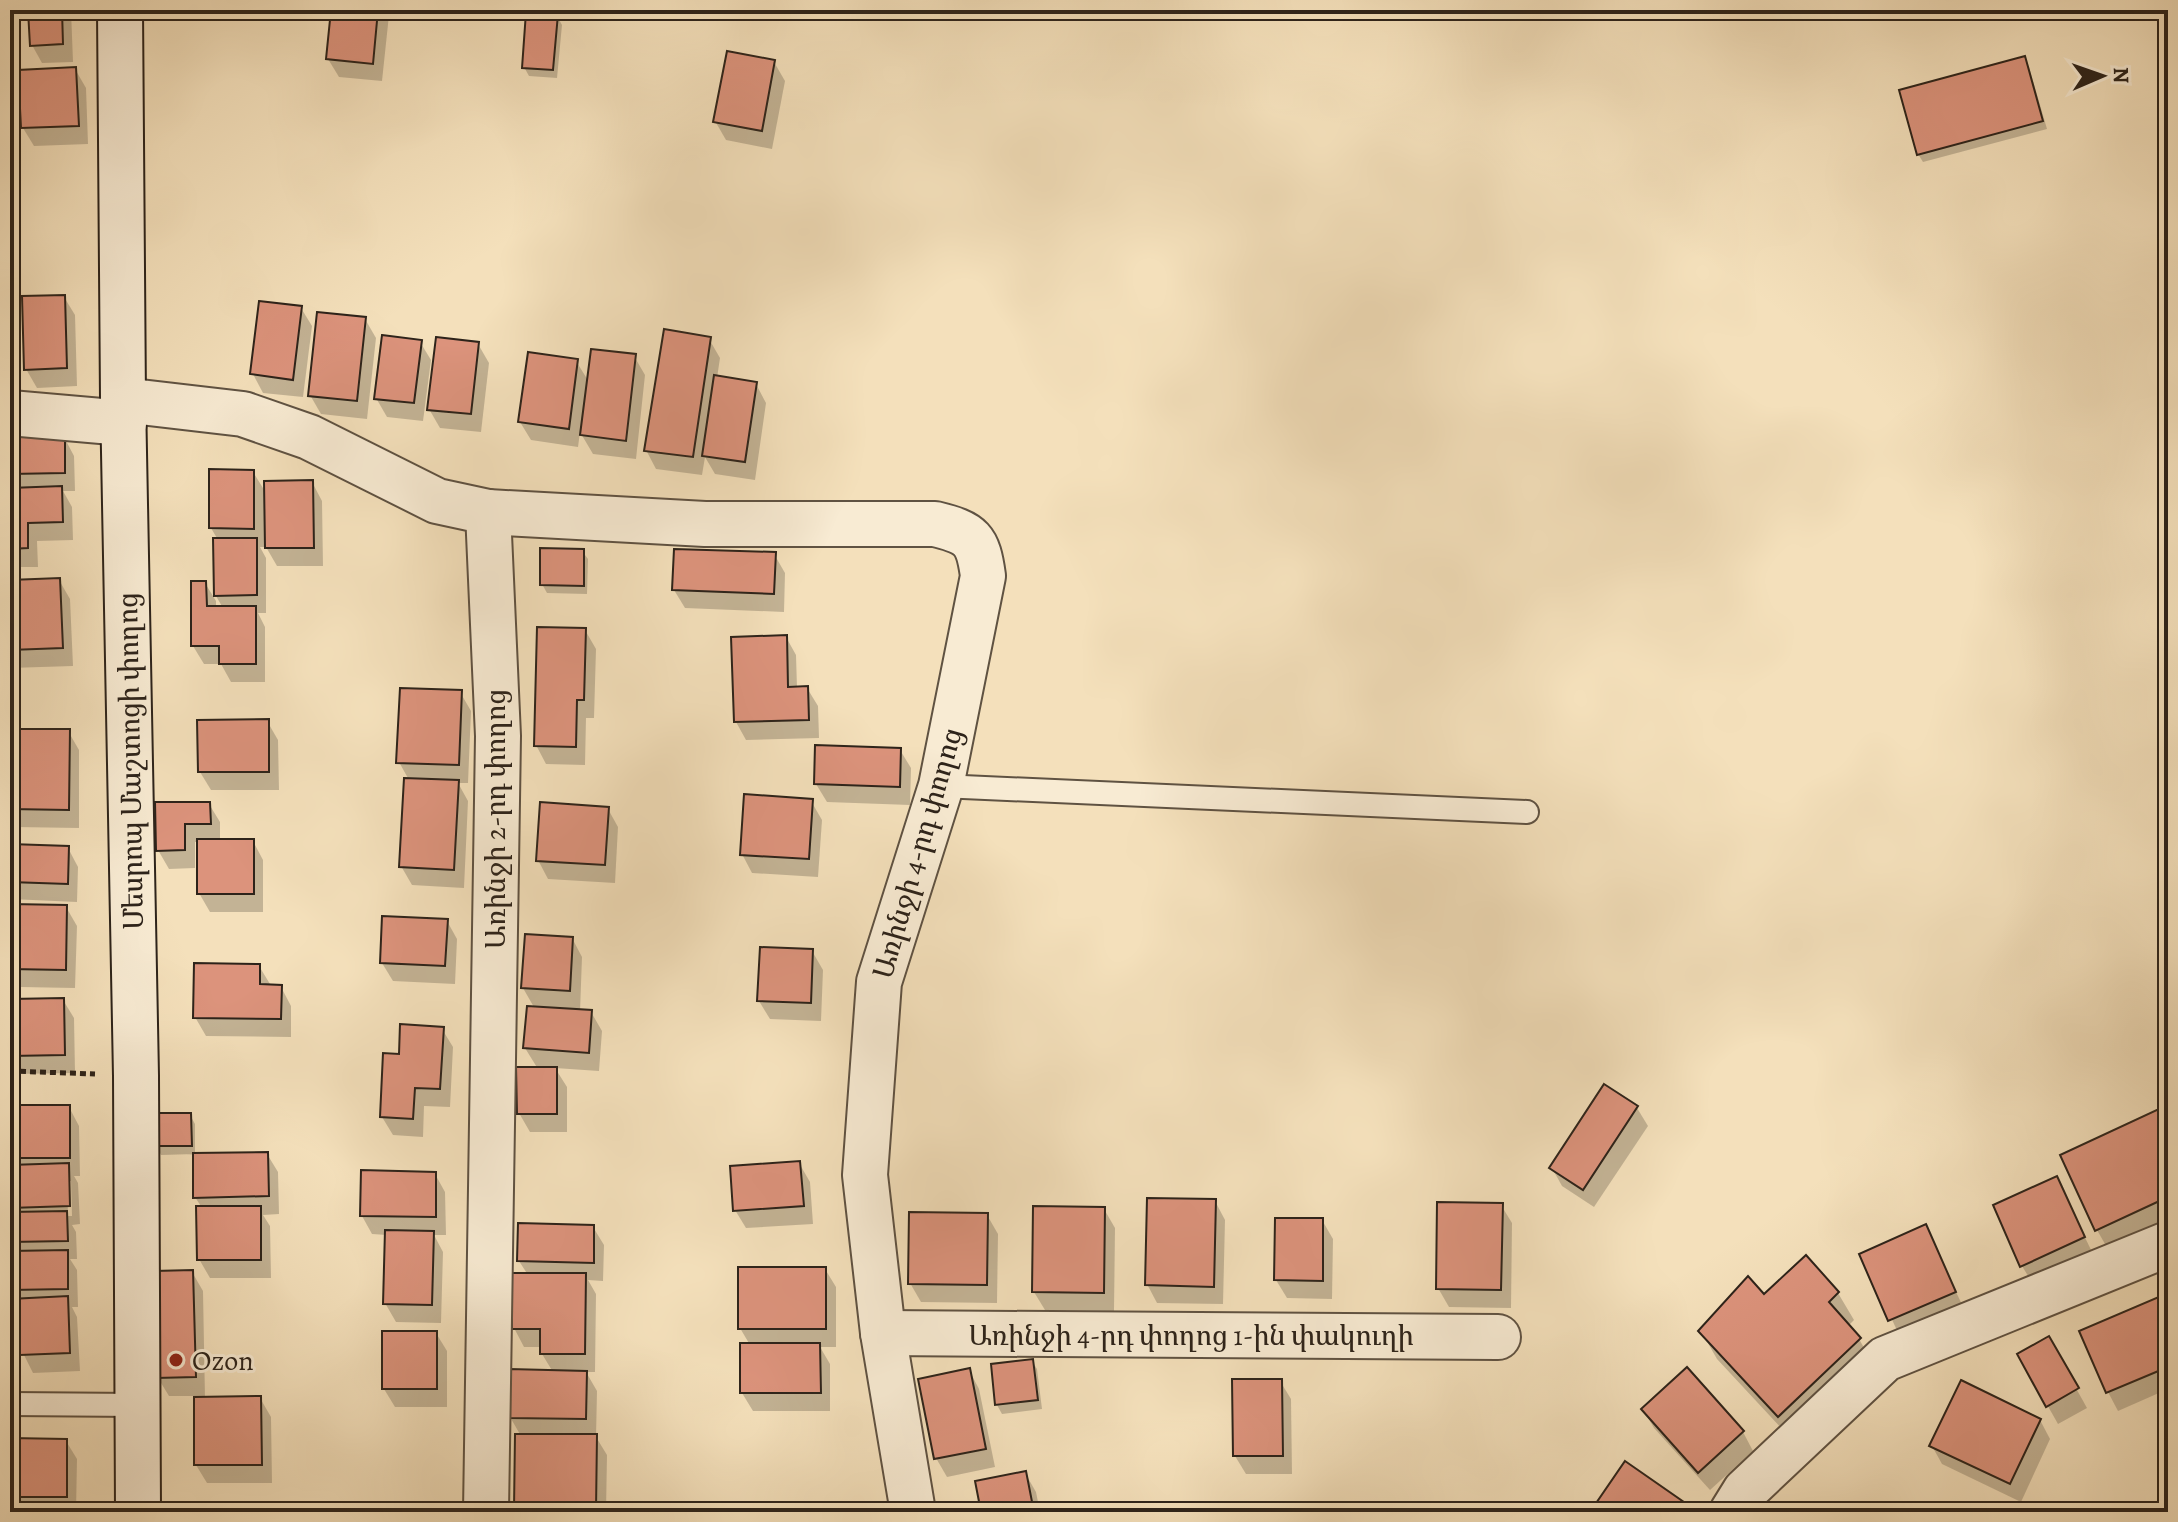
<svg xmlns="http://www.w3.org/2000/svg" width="2178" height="1522" font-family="Alegreya,'Noto Serif Armenian',serif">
<rect width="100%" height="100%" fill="#f4e0bb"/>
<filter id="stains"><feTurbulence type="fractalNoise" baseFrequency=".0025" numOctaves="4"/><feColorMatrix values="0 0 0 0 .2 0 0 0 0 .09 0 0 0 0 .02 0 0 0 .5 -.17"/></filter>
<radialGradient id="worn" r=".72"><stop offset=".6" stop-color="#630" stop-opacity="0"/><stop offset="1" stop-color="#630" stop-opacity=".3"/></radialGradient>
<g fill="#0003" fill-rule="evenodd">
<path d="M30 10H71L73 62 42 63 32 45Z"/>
<path d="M169 10H210V14H172Z"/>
<path d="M247 10H291V12H248Z"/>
<path d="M333 10H386L389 15 382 81 339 77 328 59Z"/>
<path d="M557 16 562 25 557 78 529 76 524 67Z"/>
<path d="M2024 58 2029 67 2047 129 1923 162 1918 154Z"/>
<path d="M774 62 785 81 772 149 726 140 715 121Z"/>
<path d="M75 69 86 88 88 144 34 146 23 128Z"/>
<path d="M64 297 75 315 77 386 37 388 26 369Z"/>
<path d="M301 308 312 326 303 397 263 393 253 374Z"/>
<path d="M365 319 376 338 367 419 321 414 310 395Z"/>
<path d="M709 339 720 358 717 378 756 384 766 403 755 480 715 474 705 457 702 475 656 469 646 450Z"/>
<path d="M420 342 431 360 423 421 387 417 376 398Z"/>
<path d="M478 344 489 363 481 432 440 428 429 409Z"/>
<path d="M634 356 645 375 636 459 593 454 580 432 578 447 531 440 520 422 576 361 589 382Z"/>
<path d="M64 437 74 456 75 491H63L72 507 73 540 37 541 38 567H10V438Z"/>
<path d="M253 472 266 493 312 482 322 501 323 566H277L266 547H260L266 558V613H258L265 627V682H231L221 664H204L193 646 205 583 216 601 215 540H218L211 528ZM216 596 223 608H216Z"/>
<path d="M582 551 588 559 587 594 547 593 542 584Z"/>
<path d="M774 554 785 573 784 612 685 608 674 590Z"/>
<path d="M59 580 70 599 73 666 10 668V582Z"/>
<path d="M585 630 596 649 594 718H586L585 765 546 764 536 745Z"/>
<path d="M786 637 796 655 797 688H807L818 706 819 738 746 740 736 722Z"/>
<path d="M460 692 471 711 468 783H458L468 801 464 888 412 885 401 866 409 780 399 762Z"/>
<path d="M267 721 278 740 279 790H211L200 772Z"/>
<path d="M10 731H68L79 750V828L15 827 10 818Z"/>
<path d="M900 750 911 768 910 805 827 802 816 784Z"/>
<path d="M811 801 822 820 818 877 752 873 742 854Z"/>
<path d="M157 804H209L220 822V841H253L263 860V912H210L199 893V842H195V868L169 869 158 850Z"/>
<path d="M608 809 618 827 615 883 548 879 538 860Z"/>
<path d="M10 846 68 848 78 867 77 902 10 899Z"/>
<path d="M66 907 77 926 75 988 20 987 10 969Z"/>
<path d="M447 921 457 939 455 984 393 981 382 963Z"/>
<path d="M572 938 582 957 580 1012H591L602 1031 599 1071 555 1068 567 1087V1132H530L519 1113 538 1069 525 1048 535 1009 523 988Z"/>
<path d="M812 951 823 970 821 1021 770 1019 759 1001Z"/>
<path d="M259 966 270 984 281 987 291 1006V1037L206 1036 195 1017Z"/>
<path d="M63 1000 74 1018 75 1073 11 1074 10 1001Z"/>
<path d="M442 1029 453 1047 450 1107 424 1106 423 1137 393 1135 382 1117 400 1056Z"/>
<path d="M1605 1087 1637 1108 1648 1126 1594 1207 1562 1186 1552 1168Z"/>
<path d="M10 1107H69L79 1126 80 1176H74L78 1183 80 1224 72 1225 76 1232 77 1259H70L77 1270 78 1307H72L77 1317 80 1371 33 1373 22 1351H10V1167L14 1166 10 1159ZM67 1181H71L72 1216H68Z"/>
<path d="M190 1115 195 1124V1155L267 1154 278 1172 279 1214 263 1215 270 1226 271 1278H210L199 1259 202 1208 195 1197V1154L161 1155 156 1146Z"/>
<path d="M2168 1123V1232L2113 1258 2097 1230 2063 1156Z"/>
<path d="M799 1163 810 1182 813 1224 746 1228 735 1210Z"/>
<path d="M435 1174 445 1192 446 1235H434L443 1252 441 1323 396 1322 385 1303 387 1235 372 1234 362 1216Z"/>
<path d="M2056 1178 2094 1256 2033 1284 2022 1266Z"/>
<path d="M1215 1201 1225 1220 1223 1304 1157 1303 1147 1284Z"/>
<path d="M1501 1205 1512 1223 1511 1308 1449 1307 1438 1288Z"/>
<path d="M1104 1209 1115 1228 1114 1311 1045 1310 1034 1292Z"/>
<path d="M987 1215 998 1234 997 1303 921 1302 910 1283Z"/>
<path d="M1322 1220 1333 1239 1332 1299 1287 1298 1276 1280Z"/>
<path d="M1925 1226 1965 1311 1901 1339 1862 1255Z"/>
<path d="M593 1227 604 1245 603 1281 588 1280 596 1294 595 1372H586L597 1391 596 1437 607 1455 606 1512H518L516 1508 521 1436 510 1417 553 1372 542 1354V1347H524L514 1328 528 1275 519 1261Z"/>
<path d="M825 1269 836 1287V1347H820L830 1364V1411H753L742 1393 750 1345 740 1328Z"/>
<path d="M192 1272 203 1291 205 1399 260 1398 271 1417 272 1483H207L196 1465V1396H169L158 1378Z"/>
<path d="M1838 1293 1854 1320 1848 1326 1859 1339 1875 1367 1795 1443 1717 1359 1701 1331 1764 1297Z"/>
<path d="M2160 1298 2168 1312V1389L2118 1411 2108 1392Z"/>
<path d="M436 1333 447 1351V1407H395L384 1389Z"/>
<path d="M2048 1338 2087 1408 2058 1424 2019 1355Z"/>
<path d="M1032 1361 1037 1369 1042 1409 1002 1414 997 1405 993 1366Z"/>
<path d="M969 1370 979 1389 995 1467 947 1477 936 1458Z"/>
<path d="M1686 1370 1743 1432 1753 1451 1710 1490 1654 1428 1643 1409Z"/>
<path d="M1280 1381 1291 1399 1292 1474H1246L1235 1456Z"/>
<path d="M2040 1420 2050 1439 2021 1502 1942 1464 1932 1446Z"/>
<path d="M10 1440 66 1441 77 1459 76 1512H10Z"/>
<path d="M1025 1473 1036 1492 1040 1512H983Z"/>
</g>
<g fill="#dc937c" stroke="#2d231a" stroke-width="2">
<path d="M28 10H62L63 44 30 46Z"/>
<path d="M331 10H378L373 64 326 59Z"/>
<path d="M526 12 558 14 553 70 522 68Z"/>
<path d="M727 51 775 60 762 131 713 122Z"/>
<path d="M2025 56 2043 121 1917 155 1899 90Z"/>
<path d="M76 67 79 126 21 128 18 70Z"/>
<path d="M65 295 67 368 24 370 22 296Z"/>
<path d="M259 301 302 306 293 380 250 374Z"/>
<path d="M317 312 366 317 357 401 308 396Z"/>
<path d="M664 329 711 337 693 457 644 451Z"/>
<path d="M382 335 422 340 414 403 374 399Z"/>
<path d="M436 337 479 342 471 414 427 410Z"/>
<path d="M591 349 636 354 626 441 580 435Z"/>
<path d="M528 352 578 359 569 429 518 422Z"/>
<path d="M714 375 757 382 745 462 702 456Z"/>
<path d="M65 435V473L10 474V436Z"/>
<path d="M209 469 254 470V529L209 528Z"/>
<path d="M313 480 314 548H265L264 481Z"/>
<path d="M62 486 63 522 28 523V548L10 549V488Z"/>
<path d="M213 538H257V595L214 596Z"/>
<path d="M540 548 584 549V586L540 585Z"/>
<path d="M674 549 776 552 774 594 672 590Z"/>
<path d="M60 578 63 648 10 650V580Z"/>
<path d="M191 581H206L207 606H256V664H219V646H191Z"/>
<path d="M537 627 586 628 584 700H577L576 747 534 746Z"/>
<path d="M787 635 788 687 808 686 809 720 734 722 731 637Z"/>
<path d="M400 688 462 690 459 765 396 763Z"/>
<path d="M269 719V772H198L197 720Z"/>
<path d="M10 729H70L69 810 10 809Z"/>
<path d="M815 745 901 748 900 787 814 784Z"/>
<path d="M404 778 459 780 454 870 399 867Z"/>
<path d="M744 794 813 799 809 859 740 855Z"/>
<path d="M155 802H210L211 824H185V850L156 851Z"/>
<path d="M540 802 609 807 605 865 536 861Z"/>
<rect x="197" y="839" width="57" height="55"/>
<path d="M10 844 69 846 68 884 10 882Z"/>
<path d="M10 904 67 905 66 970 10 969Z"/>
<path d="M382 916 448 919 445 966 380 963Z"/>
<path d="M525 934 573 937 570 991 521 988Z"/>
<path d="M760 947 813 949 811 1003 757 1001Z"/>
<path d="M194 963 260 964V984L282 985 281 1019 193 1018Z"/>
<path d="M64 998 65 1055 10 1056V999Z"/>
<path d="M527 1006 592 1010 589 1053 523 1048Z"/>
<path d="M400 1024 444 1027 440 1089 415 1088 413 1119 380 1117 383 1053 399 1054Z"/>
<path d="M516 1067H557V1114H517Z"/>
<path d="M1604 1084 1638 1106 1583 1190 1549 1168Z"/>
<rect x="10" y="1105" width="60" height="53"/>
<path d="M2161 1108 2168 1122V1197L2095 1231 2060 1155Z"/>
<path d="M154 1113H191L192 1146H154Z"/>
<path d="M268 1152 269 1196 193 1198V1153Z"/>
<path d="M800 1161 804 1206 733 1211 730 1166Z"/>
<path d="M69 1163 70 1206 10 1208V1165Z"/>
<path d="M361 1170 436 1172V1217L360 1216Z"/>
<path d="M2057 1176 2085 1237 2020 1267 1993 1205Z"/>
<path d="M1147 1198 1216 1199 1214 1287 1145 1285Z"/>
<path d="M1437 1202 1503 1203 1501 1290 1436 1289Z"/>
<path d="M196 1206H261V1260H197Z"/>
<path d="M1033 1206 1105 1207 1104 1293 1032 1292Z"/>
<path d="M67 1211 68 1241 10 1242V1212Z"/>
<path d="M909 1212 988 1213 987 1285 908 1284Z"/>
<path d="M1275 1218H1323V1281L1274 1280Z"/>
<path d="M518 1223 594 1225V1263L517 1261Z"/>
<path d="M1926 1224 1956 1292 1888 1321 1859 1254Z"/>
<path d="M385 1230 434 1231 432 1305 383 1304Z"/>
<path d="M68 1250V1289L10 1290V1251Z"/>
<path d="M1806 1255 1839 1292 1829 1302 1861 1338 1778 1417 1698 1331 1748 1276 1764 1294Z"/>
<rect x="738" y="1267" width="88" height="62"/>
<path d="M193 1270 196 1377 156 1378 154 1271Z"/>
<path d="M512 1273H586L585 1354H540V1329H512Z"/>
<path d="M68 1296 70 1353 20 1355 19 1332 10 1333V1299Z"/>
<path d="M2161 1296 2168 1312V1367L2106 1393 2079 1331Z"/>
<rect x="382" y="1331" width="55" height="58"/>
<path d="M2049 1336 2079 1388 2046 1407 2017 1354Z"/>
<path d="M740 1343H820L821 1393H740Z"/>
<path d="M1033 1359 1038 1400 995 1405 991 1364Z"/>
<path d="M1687 1367 1744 1431 1698 1473 1641 1409Z"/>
<path d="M970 1368 986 1449 934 1459 918 1379Z"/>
<path d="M509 1369 587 1371 586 1419 508 1418Z"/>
<path d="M1232 1379H1282L1283 1456H1233Z"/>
<path d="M1961 1380 2041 1419 2010 1484 1929 1446Z"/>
<path d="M261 1396 262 1465H194V1397Z"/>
<path d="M515 1434H597L596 1510 514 1509Z"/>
<path d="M10 1438 67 1439V1497H10Z"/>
<path d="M1625 1461 1691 1507 1687 1512H1590Z"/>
<path d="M1026 1471 1034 1512H981L975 1481Z"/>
<path d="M63 1504V1512H10V1506Z"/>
</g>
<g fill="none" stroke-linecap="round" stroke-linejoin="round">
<g stroke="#5f5242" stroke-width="26">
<g id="lane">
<path d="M941 786 1527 812"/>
<path d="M10 1404 137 1405"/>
</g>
</g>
<g stroke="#5f5242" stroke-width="48">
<g id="street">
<path d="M123 400 243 414 309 437 437 501 488 512 498 736 486 1512"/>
<path d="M10 413 124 423"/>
<path d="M488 512 705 524H935C972 533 978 539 983 576L941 786 879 982 865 1175 883 1333 913 1512"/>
<path d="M883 1333 1498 1337"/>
<path d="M1732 1512 1745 1491 1885 1359 2168 1244"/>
</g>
</g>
<g stroke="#2d231a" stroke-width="48">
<path id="secondary" d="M120 10 123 400 136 1076 138 1512"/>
</g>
<path stroke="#2d231a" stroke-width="5" stroke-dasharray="6 4" stroke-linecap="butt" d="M10 1071 95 1074"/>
<use href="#lane" stroke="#f8ebd3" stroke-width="22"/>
<use href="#street" stroke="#f8ebd3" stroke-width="44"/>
<use href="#secondary" stroke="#f8ebd3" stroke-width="44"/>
</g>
<circle fill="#8f2418" stroke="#f8ebd3" stroke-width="3" cx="176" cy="1360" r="8"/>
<g text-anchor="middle" stroke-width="6" stroke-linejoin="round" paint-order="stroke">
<g font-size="28" fill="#2d231a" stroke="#f8ebd3">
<text transform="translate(130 761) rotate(-91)" y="10">Մեսրոպ Մաշտոցի փողոց</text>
<text transform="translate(495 819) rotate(-90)" y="10">Առինջի 2-րդ փողոց</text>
<text transform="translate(917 853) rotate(-74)" y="10">Առինջի 4-րդ փողոց</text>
<text x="1191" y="1345">Առինջի 4-րդ փողոց 1-ին փակուղի</text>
</g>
<g font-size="28" fill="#2d231a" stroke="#f8ebd3" text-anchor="start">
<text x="192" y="1370">Ozon</text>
</g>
</g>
<rect width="2178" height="1522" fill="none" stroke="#f4e0bb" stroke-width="40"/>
<rect x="12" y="12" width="2154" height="1498" fill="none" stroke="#2d231a" stroke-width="4"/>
<rect x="20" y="20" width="2138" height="1482" fill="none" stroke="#2d231a" stroke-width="2"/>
<g transform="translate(2102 76) rotate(88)" stroke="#f8ebd3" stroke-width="6" paint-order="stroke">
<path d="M0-6L14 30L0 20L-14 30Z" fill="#2d231a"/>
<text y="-12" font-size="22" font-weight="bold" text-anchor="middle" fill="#2d231a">N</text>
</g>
<rect width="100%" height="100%" filter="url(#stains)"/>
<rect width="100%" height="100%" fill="url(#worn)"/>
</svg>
